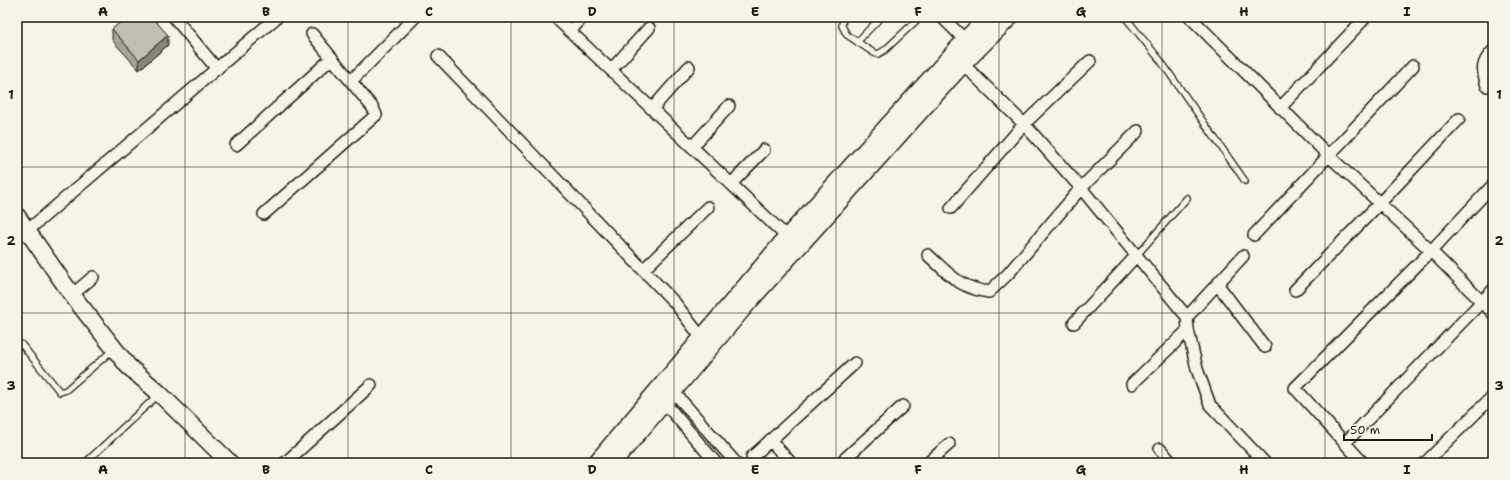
<svg xmlns="http://www.w3.org/2000/svg" width="1510" height="480" viewBox="0 0 1510 480" font-family="'Shantell Sans',sans-serif">
<rect width="100%" height="100%" fill="#f7f3e8"/>
<filter id="ink" filterUnits="userSpaceOnUse"><feTurbulence type="fractalNoise" baseFrequency=".025" numOctaves="2"/><feDisplacementMap in="SourceGraphic" scale="8" xChannelSelector="R" yChannelSelector="G"/><feConvolveMatrix kernelMatrix="1 2 1 2 8 2 1 2 1" color-interpolation-filters="sRGB"/></filter>
<g filter="url(#ink)">
<g fill="none" stroke-linecap="round" stroke-linejoin="round">
<defs>
<path id="lane" d="M843,17L842,26L847,35L874,53L878,54L885,50L920,17
M1125,17L1160,60L1245,181
M857,42L881,17
M1136,256L1187,198
M17,341L22,345L60,392L66,390L114,349
M85,463L158,395"/>
<path id="street" d="M174,17L217,69
M555,17L787,237
M942,17L965,40
M1190,17L1329,156L1431,251L1493,313
M570,31L583,17
M438,56L675,303L701,337
M963,64L1024,124L1081,188L1187,317L1188,330L1197,369L1210,405L1265,463
M611,70L649,28
M351,81L415,17
M1487,86C1482,70 1481,63 1493,51
M1280,108L1363,20
M652,109L689,67
M236,145L332,58
M692,147L729,106
M731,184L764,150
M951,208L1024,124L1090,61
M264,214L376,115L373,108L312,34
M27,231L277,17
M1254,235L1413,66
M928,255C949,274 959,288 989,292L1008,274L1081,188L1138,131
M643,270L708,207
M1218,285L1265,347
M1295,290L1380,203L1459,119
M72,295L93,277
M1187,317L1243,256
M1074,323L1136,256
M1132,384L1188,330
M673,391L736,463
M664,402L716,463
M770,440L791,463
M1345,443L1493,290
M1160,449L1172,463
M752,457L855,363
M285,463L371,385
M840,463L903,406
M928,463L949,444
M1363,463L1295,388L1431,251L1493,185
M1425,463L1493,396"/>
<path id="secondary" d="M17,216L72,295L128,366L159,393L230,463
M596,463L787,237L965,40L988,17
M613,463L747,304L963,64L1010,17"/>
</defs>
<use href="#lane" stroke="#1c1c1c" stroke-width="8"/>
<use href="#street" stroke="#1c1c1c" stroke-width="14"/>
<use href="#secondary" stroke="#1c1c1c" stroke-width="19"/>
<use href="#lane" stroke="#f7f3e8" stroke-width="5.5"/>
<use href="#street" stroke="#f7f3e8" stroke-width="11"/>
<use href="#secondary" stroke="#f7f3e8" stroke-width="16"/>
</g>
<path fill="#a5a39c" stroke="#1c1c1c" d="M112,29L168,45L139,70L112,40Z"/>
<path fill="#86857f" stroke="#1c1c1c" d="M168,35V45L139,70V60Z"/>
<path fill="#c0beb5" stroke="#1c1c1c" d="M127,17H152L168,35L139,60L112,29Z"/>
</g>
<path fill="none" stroke="#1c1c1c" stroke-width="1" stroke-opacity="0.55" d="M185,17V463M348,17V463M511,17V463M674,17V463M836,17V463M999,17V463M1162,17V463M1325,17V463M17,167H1493M17,313H1493"/>
<rect width="1510" height="480" fill="none" stroke="#f7f3e8" stroke-width="44"/>
<path d="M1344 434v6h88v-6" fill="none" stroke="#1c1c1c" stroke-width="2"/>
<text x="1350" y="434" font-size="12" fill="#1c1c1c" stroke="#f7f3e8" stroke-width="3" paint-order="stroke">50 m</text>
<rect x="22" y="22" width="1466" height="436" fill="none" stroke="#1c1c1c" stroke-width="1.5"/>
<g font-size="13" text-anchor="middle" font-weight="bold" fill="#1c1c1c">
<text x="103" y="16">A</text>
<text x="266" y="16">B</text>
<text x="429" y="16">C</text>
<text x="592" y="16">D</text>
<text x="755" y="16">E</text>
<text x="918" y="16">F</text>
<text x="1081" y="16">G</text>
<text x="1244" y="16">H</text>
<text x="1407" y="16">I</text>
<text x="11" y="99">1</text>
<text x="1499" y="99">1</text>
<text x="11" y="245">2</text>
<text x="1499" y="245">2</text>
<text x="11" y="390">3</text>
<text x="1499" y="390">3</text>
<text x="103" y="474">A</text>
<text x="266" y="474">B</text>
<text x="429" y="474">C</text>
<text x="592" y="474">D</text>
<text x="755" y="474">E</text>
<text x="918" y="474">F</text>
<text x="1081" y="474">G</text>
<text x="1244" y="474">H</text>
<text x="1407" y="474">I</text>
</g>
</svg>
